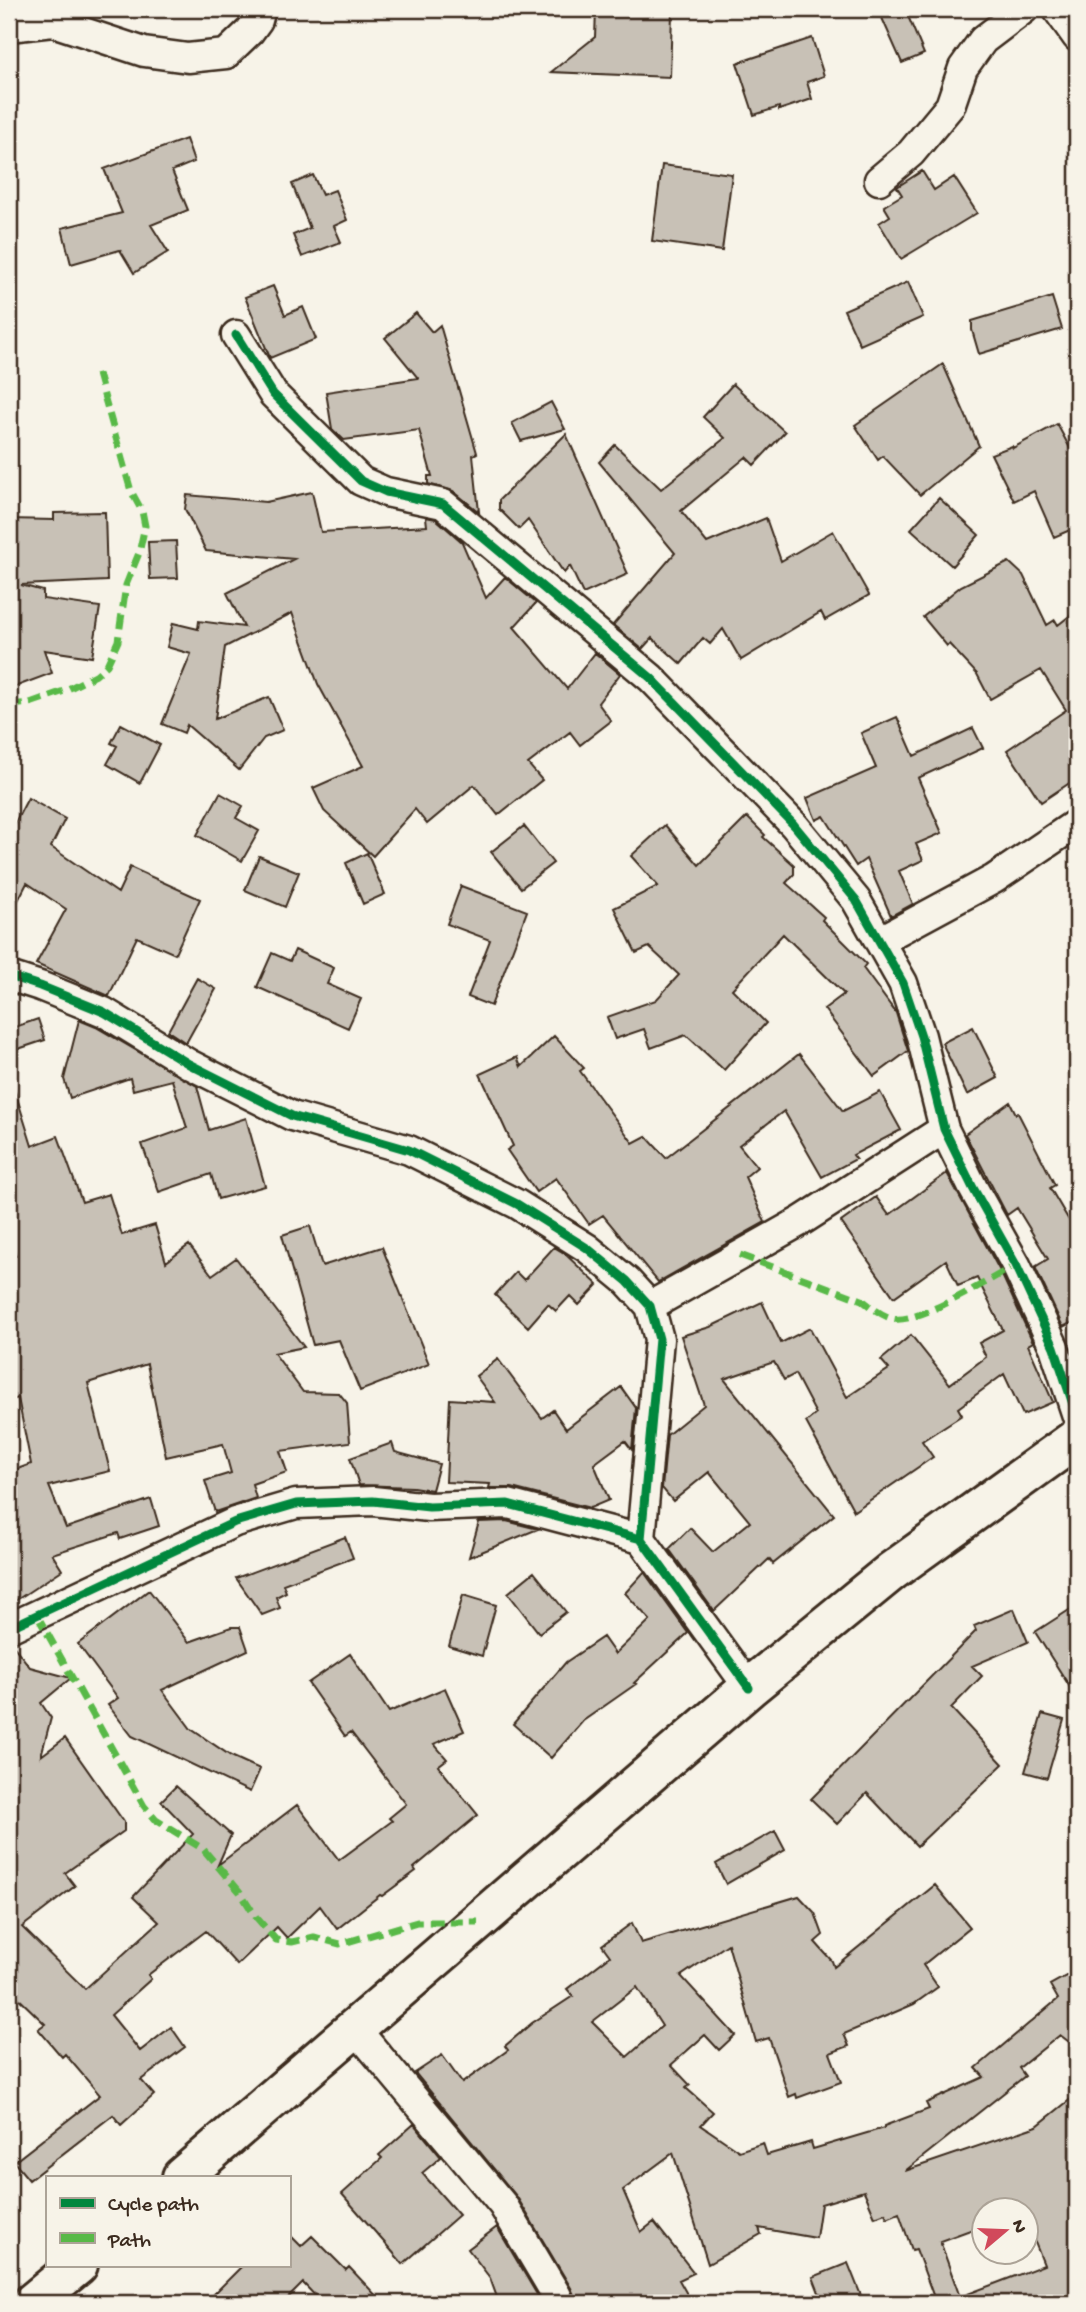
<svg xmlns="http://www.w3.org/2000/svg" width="1086" height="2312" viewBox="0 0 1086 2312" font-family="'Gochi Hand',sans-serif">
<rect width="100%" height="100%" fill="#f7f3e8"/>
<filter id="ink" filterUnits="userSpaceOnUse"><feTurbulence type="fractalNoise" baseFrequency=".0143" numOctaves="2"/><feDisplacementMap in="SourceGraphic" scale="14" xChannelSelector="R" yChannelSelector="G"/><feConvolveMatrix kernelMatrix="1 2 1 2 8 2 1 2 1" color-interpolation-filters="sRGB"/></filter>
<g filter="url(#ink)">
<path fill="#c8c1b6" stroke="#3b2a1e" stroke-width="2" fill-rule="evenodd" d="M878,9H905L924,54L902,63Z
M596,10L672,13L670,77L551,72L595,37Z
M812,38L824,76L807,82L812,99L779,110V107L754,115L737,63Z
M186,139L194,162L172,171L188,210L151,225L168,252L134,273L120,250L71,264L62,228L122,213L104,169Z
M662,165L732,174L722,251L652,241Z
M922,171L934,190L954,177L977,213L901,259L879,223L890,216L884,206L902,195L897,187Z
M313,175L322,195L335,190L347,220L334,226L341,242L302,257L293,235L310,228L292,184Z
M908,282L923,317L860,345L844,310Z
M273,286L285,315L303,307L316,339L270,358L245,297Z
M1052,297L1062,329L979,354L972,330V321Z
M416,313L432,332L440,325L477,453L473,455L479,512L453,491L428,484V476H432L419,430L344,440L332,429L326,392L418,378L385,338Z
M943,364L979,446L920,495L883,456L878,460L855,425Z
M733,384L785,432L754,465L746,457L681,511L707,543L766,518L781,561L833,531L869,595L825,620L821,612L741,660L723,629L710,644L703,638L681,664L652,638L642,649L613,625L675,553L599,462L615,445L661,489L725,438L703,417Z
M551,402L565,429L521,441L512,423Z
M1057,424L1077,461V527L1054,537L1034,491L1014,501L991,454L1012,446L1013,448Z
M566,434L628,574L583,594L570,566L564,573L528,520L519,529L499,509V500Z
M312,492L321,532L427,526L426,517L436,519L462,542L486,598L505,577L536,603L514,627L567,689L595,653L620,674L598,703L611,721L580,745L570,732L528,764L542,780L498,815L474,785L427,824L415,809L373,856L324,811L313,788L363,766L318,684L292,613L225,647L215,719L269,697L283,730L264,738L239,770L187,725L184,733L162,724L191,654L167,647L173,623L198,629L199,621L244,627L227,593L294,559L206,551L185,509L187,495L266,502Z
M939,498L979,535L952,566L911,529Z
M105,512L107,581L21,585L43,591V599L100,607L92,657L44,650L52,673L9,689V519L54,520V513Z
M176,541L178,578L150,579L148,542Z
M1009,562L1023,575L1047,625L1055,620L1058,625L1077,610V778L1041,802L1007,750L1066,710L1041,670L990,699L977,674L949,644L947,646L923,617L961,586Z
M897,717L914,756L973,728L983,748L918,778L942,833L916,844L923,860L899,871L913,904L891,916L866,859L856,866L824,816L816,820L807,798L876,768L861,733Z
M121,724L160,745L140,783L107,764L117,746L111,743Z
M220,793L243,806L236,818L259,831L242,861L197,835Z
M28,798L65,819L51,847L118,893L130,867L200,899L175,954L137,937L109,996L36,964L66,909L27,883L9,918V834Z
M747,817L765,835L763,837L794,865V874L786,883L824,917L822,920L866,964L863,968L896,1013L908,1051L874,1076L824,1009L844,994L783,934L732,989L766,1023L724,1070L686,1035L651,1048L644,1029L615,1039L607,1017L656,1000L679,975L649,947L636,953L614,908L658,886L631,856L665,825L699,865Z
M524,826L553,863L521,888L491,852Z
M367,853L385,894L363,904L346,863Z
M259,856L299,872L285,907L245,890Z
M461,886L527,911L491,1006L468,997L490,940L447,924Z
M295,950L334,968L327,984L361,999L348,1028L257,987L272,953L290,961Z
M197,978L216,989L186,1043L168,1031Z
M38,1019L45,1040L9,1052V1029Z
M79,1020L96,1027L197,1086L209,1130L246,1118L265,1186L218,1199L211,1174L159,1192L142,1144L187,1128L172,1080L133,1090L130,1078L70,1098L64,1079Z
M973,1027L998,1078L967,1095L942,1043Z
M554,1036L584,1068L580,1071L633,1143L646,1136L666,1158L799,1054L843,1111L880,1092L901,1130L853,1155L856,1159L822,1177L784,1111L739,1145L757,1167L745,1177L765,1222L658,1282L603,1215L589,1224L556,1178L536,1192L507,1150L513,1146L480,1074L517,1057L521,1067Z
M14,1088L32,1146L58,1136L82,1202L109,1194L122,1235L155,1225L166,1262L189,1245L212,1275L236,1258L304,1347L274,1353L303,1392L339,1393L347,1403L350,1442L280,1451L287,1472L252,1484L256,1498L215,1512L205,1481L231,1473L223,1444L166,1457L147,1364L88,1383L110,1471L49,1486L66,1528L151,1499L159,1526L120,1539L118,1533L52,1554L62,1570L9,1605V1544L14,1540L9,1525V1472L31,1464L18,1398L9,1401V1257L16,1256L9,1232V1089Z
M1010,1102L1016,1114L1018,1113L1055,1185L1050,1188L1077,1234V1320L1063,1327L1035,1267L1048,1259L1017,1208L1007,1215L965,1134Z
M947,1173L1001,1273L1033,1342L1028,1345L1053,1402L1023,1415L1004,1374L958,1408L962,1415L922,1441L933,1457L854,1511L806,1422L816,1414L795,1374L784,1380L774,1362L724,1379L834,1515L773,1564L769,1559L714,1611L669,1549L690,1528L713,1552L750,1522L709,1472L673,1501L662,1488L667,1435L704,1405L681,1336L710,1327L762,1302L781,1343L810,1328L847,1397L889,1369L881,1360L911,1335L950,1384L986,1357L979,1343L1003,1330L977,1278L958,1286L946,1260L894,1297L841,1222L876,1197L889,1215Z
M310,1226L322,1266L382,1247L429,1364L360,1391L339,1340L313,1345L282,1235Z
M554,1247L564,1253L598,1285L579,1305L570,1296L556,1311L548,1304L528,1327L495,1295L516,1272L524,1280Z
M498,1359L542,1418L553,1410L566,1429L621,1387L636,1408L632,1450L625,1441L594,1464L609,1500L590,1508L512,1488H489L490,1484L446,1482L450,1399L495,1402L476,1376Z
M392,1443L395,1452L439,1464L432,1490L413,1487L359,1485L350,1458Z
M506,1521L538,1529L469,1557L479,1522Z
M345,1537L353,1558L283,1584L286,1592L276,1597L280,1608L262,1615L236,1578Z
M534,1572L566,1612L539,1633L508,1593Z
M644,1572L688,1633L634,1683L636,1684L583,1721L551,1758L513,1724L566,1662L603,1637L615,1654L650,1620L625,1593Z
M149,1590L189,1642L231,1627H240L248,1650L162,1690L191,1729L231,1756L260,1769L250,1792L132,1736L108,1705L118,1698L78,1644Z
M463,1595L496,1605L482,1656L449,1646Z
M1077,1605V1698L1035,1632Z
M1014,1609L1028,1642L972,1666L982,1676L951,1708L1003,1764L917,1846L867,1793L837,1824L811,1799L976,1631L974,1626Z
M9,1644H12L30,1667L71,1678L41,1703L51,1718L41,1756L65,1738L124,1822V1831L65,1873L75,1886L22,1927L85,1989L159,1922L133,1897L193,1834L161,1801L176,1786L231,1835L218,1865L297,1805L339,1860L392,1821L389,1818L406,1804L351,1732L345,1736L308,1683L350,1654L389,1712L445,1688L464,1731L434,1744L447,1759L438,1766L478,1815L414,1868L416,1871L382,1896L380,1895L337,1929L320,1906L287,1938L277,1927L237,1965L206,1931L148,1975L151,1979L111,2015L140,2051L171,2027L185,2047L141,2080L154,2095L121,2125L113,2115L29,2180L14,2162L100,2095L65,2054L62,2057L38,2029L45,2024L9,1989Z
M1042,1714L1064,1720L1047,1778L1025,1772Z
M775,1831L785,1850L726,1884L716,1864Z
M935,1885L970,1927L923,1965L938,1987L914,2004L844,2034L849,2046L830,2053L841,2082L797,2098L796,2094L789,2097L769,2038L756,2042L728,1944L681,1976L735,2035L719,2050L705,2035L671,2065L690,2085L686,2088L713,2112L701,2125L739,2151L763,2143L767,2155L811,2142L813,2149L884,2128V2126L929,2109L926,2103L984,2077L976,2068L1058,1999L1050,1985L1077,1970V2048L1060,2035L1019,2068L1025,2076L905,2171L1037,2126L1077,2094V2303H936L916,2249L912,2250L899,2213L887,2218L885,2213L875,2217L864,2191L821,2204L816,2238L759,2228L761,2234L708,2264L673,2153L623,2190L641,2232L654,2222L694,2273L679,2280L692,2303H572L574,2295L571,2288L517,2197L415,2073L442,2055L462,2083L508,2050L505,2046L532,2023L573,1996L567,1989L610,1956L602,1945L632,1923L641,1943L799,1896L815,1913L823,1935L815,1942L832,1961L834,1967ZM637,1987L662,2026L627,2057L592,2022ZM984,2210H1026V2220L1044,2265L960,2297L940,2241L984,2225Z
M414,2124L441,2157L422,2173L459,2215L403,2264L342,2194L382,2158L379,2155Z
M497,2227L542,2303H499L490,2278L468,2249Z
M289,2234L301,2246L312,2236L346,2270L349,2267L383,2303H322L303,2283L283,2303H205L243,2265H289Z
M848,2263L864,2303H823L813,2277Z"/>
<g fill="none" stroke-linecap="round" stroke-linejoin="round">
<defs>
<path id="street" d="M1057,9L1077,37
M9,27L53,22L144,52L188,58L226,54L250,31L258,20L261,9
M879,180L911,153L950,106L963,68L983,40L1024,9
M236,335L273,394L361,481L386,492L443,504L651,678L794,825L856,900L903,983L921,1036L944,1129L973,1188L1016,1265L1054,1347L1077,1416
M879,941L994,879L1077,823
M9,976L40,986L104,1012L189,1064L292,1116L409,1150L517,1204L587,1248L627,1281L650,1306L659,1339L641,1539
M650,1306L801,1221L944,1129
M9,1628L235,1522L296,1504L373,1501L429,1507L508,1504L641,1539L749,1688
M355,2028L503,2205L557,2296"/>
<path id="highway" d="M182,2177L749,1688L892,1571L1077,1438
M32,2303L78,2265"/>
</defs>
<use href="#street" stroke="#3b2a1e" stroke-width="33"/>
<use href="#highway" stroke="#3b2a1e" stroke-width="44"/>
<use href="#street" stroke="#f7f3e8" stroke-width="28"/>
<use href="#highway" stroke="#f7f3e8" stroke-width="38"/>
<path stroke="#58b947" stroke-width="7" stroke-dasharray="14 7" stroke-linecap="butt" d="M9,705L30,703L64,691L96,675L107,665L118,641L126,585L139,553L145,526L142,511L131,491L96,367
M740,1255L862,1300C871,1307 883,1317 895,1319C922,1322 990,1279 1016,1265
M37,1615L144,1806L156,1820L203,1849L240,1892L256,1917L276,1940L292,1942L314,1937L340,1944L417,1922H478"/>
<defs>
<path id="cycleway" d="M236,335L273,394L361,481L386,492L443,504L651,678L794,825L856,900L903,983L921,1036L944,1129L973,1188L1016,1265L1054,1347L1077,1416
M9,976L40,986L104,1012L189,1064L292,1116L409,1150L517,1204L587,1248L627,1281L650,1306L659,1339L641,1539
M9,1628L235,1522L296,1504L373,1501L429,1507L508,1504L641,1539L749,1688"/>
</defs>
<use href="#cycleway" stroke="#f7f3e8" stroke-width="13"/>
<use href="#cycleway" stroke="#00873e" stroke-width="9"/>
</g>
</g>
<rect width="1086" height="2312" fill="none" stroke="#f7f3e8" stroke-width="35"/>
<rect x="18" y="18" width="1051" height="2277" fill="none" stroke="#3b2a1e" stroke-width="2.5" filter="url(#ink)"/>
<rect x="46" y="2176" width="245" height="91" fill="#f7f3e8" stroke="#aca397" stroke-width="2"/>
<rect x="60" y="2198" width="35" height="10" fill="#00873e" stroke="#aca397" stroke-width="2"/>
<text x="108" y="2210" font-size="21" fill="#3b2a1e">Cycle path</text>
<rect x="60" y="2233" width="35" height="10" fill="#58b947" stroke="#aca397" stroke-width="2"/>
<text x="108" y="2246" font-size="21" fill="#3b2a1e">Path</text>
<g transform="translate(1005 2231) rotate(71)"><circle r="33" fill="#f7f3e8" stroke="#aca397" stroke-width="2"/>
<path d="M0-5L12 26L0 18L-12 26Z" fill="#d1495b"/>
<text y="-10" font-size="19" font-weight="bold" text-anchor="middle" fill="#3b2a1e">N</text>
</g>
</svg>
